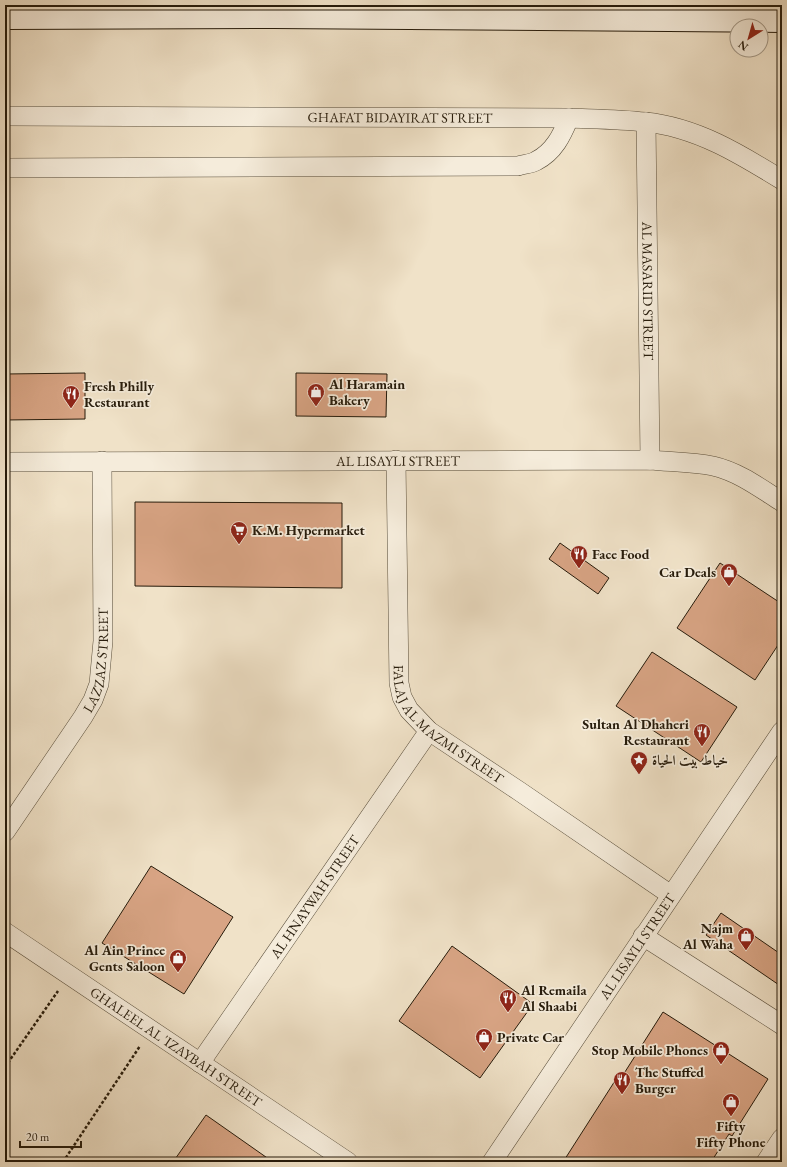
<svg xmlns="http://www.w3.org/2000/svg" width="787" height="1167" viewBox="0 0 787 1167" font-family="'EB Garamond',Amiri,serif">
<rect width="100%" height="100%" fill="#f0e2c8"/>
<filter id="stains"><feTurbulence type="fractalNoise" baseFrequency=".005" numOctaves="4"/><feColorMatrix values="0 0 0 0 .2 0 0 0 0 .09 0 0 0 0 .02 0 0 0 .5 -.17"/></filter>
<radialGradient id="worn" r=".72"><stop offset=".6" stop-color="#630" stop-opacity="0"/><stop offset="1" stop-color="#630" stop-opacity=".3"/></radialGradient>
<path fill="#d8a484" stroke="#261b0b" d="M85,373V419L5,420V374Z
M296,373L387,374L386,417L296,416Z
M135,502L342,503V588L135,586Z
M560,543L609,578L598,594L549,559Z
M720,563L782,604V639L755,680L677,628Z
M652,652L737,707L701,762L616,706Z
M151,866L233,917L184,994L102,943Z
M721,913L782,955V987L706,935Z
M452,946L533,1004L480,1078L399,1021Z
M663,1012L768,1079L732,1136L729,1134L711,1162H563L620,1073L623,1075Z
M206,1115L273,1162H173Z"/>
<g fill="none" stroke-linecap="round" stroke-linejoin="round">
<defs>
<g id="street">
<path id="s1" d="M5,116L569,118C594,119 620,119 645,122C696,127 740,154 782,180"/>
<path id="s2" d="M646,122L650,460"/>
<path d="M5,168L518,166C524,164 531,164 536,161C554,152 562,135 569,118"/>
<path id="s3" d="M396,460L399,683L402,697L409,710L429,731L519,791L671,895"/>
<path id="s4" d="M5,462L650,460C671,462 693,462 713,466C739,472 760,488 782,502"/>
<path id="s5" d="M5,832L83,717L93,700L99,684L103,641L102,461"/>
<path id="s6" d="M5,932L348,1162"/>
<path d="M643,936L782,1025"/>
<path id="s7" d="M200,1063L429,731"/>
<path id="s8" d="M492,1162L782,731"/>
<path d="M766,1162L782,1138"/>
</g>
<path id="secondary" d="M5,18L274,17L782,21"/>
</defs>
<use href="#street" stroke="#584d3a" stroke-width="20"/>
<use href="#secondary" stroke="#261b0b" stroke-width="24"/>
<path stroke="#261b0b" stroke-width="2.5" stroke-dasharray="3 2" stroke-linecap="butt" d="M5,1067L58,991
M63,1162L140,1046"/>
<use href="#street" stroke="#f5ecdb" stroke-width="19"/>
<use href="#secondary" stroke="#f5ecdb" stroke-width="22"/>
</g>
<defs>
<symbol id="shop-pin" viewBox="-11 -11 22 30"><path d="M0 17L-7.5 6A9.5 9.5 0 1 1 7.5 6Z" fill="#8f2418" stroke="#f5ecdb"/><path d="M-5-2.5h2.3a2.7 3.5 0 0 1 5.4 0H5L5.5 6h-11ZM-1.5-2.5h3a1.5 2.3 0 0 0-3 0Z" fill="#fff"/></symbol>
<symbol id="restaurant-pin" viewBox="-11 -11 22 30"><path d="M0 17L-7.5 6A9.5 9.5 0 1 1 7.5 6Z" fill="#8f2418" stroke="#f5ecdb"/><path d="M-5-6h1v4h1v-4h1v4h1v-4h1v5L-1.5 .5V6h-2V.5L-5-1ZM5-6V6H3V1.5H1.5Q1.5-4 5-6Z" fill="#fff"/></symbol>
<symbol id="supermarket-pin" viewBox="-11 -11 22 30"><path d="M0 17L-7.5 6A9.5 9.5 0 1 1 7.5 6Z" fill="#8f2418" stroke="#f5ecdb"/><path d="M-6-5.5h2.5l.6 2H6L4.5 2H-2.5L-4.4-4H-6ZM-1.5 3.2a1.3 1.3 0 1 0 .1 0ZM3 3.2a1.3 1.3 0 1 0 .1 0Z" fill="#fff"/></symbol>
<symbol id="sight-pin" viewBox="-11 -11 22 30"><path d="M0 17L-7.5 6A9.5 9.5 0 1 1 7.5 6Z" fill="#8f2418" stroke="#f5ecdb"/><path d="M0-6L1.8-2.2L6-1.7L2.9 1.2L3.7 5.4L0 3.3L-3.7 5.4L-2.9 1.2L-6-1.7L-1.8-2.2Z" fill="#fff"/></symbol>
</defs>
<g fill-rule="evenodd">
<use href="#shop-pin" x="306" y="382" width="20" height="27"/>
<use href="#restaurant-pin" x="61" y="384" width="20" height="27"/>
<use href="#supermarket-pin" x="229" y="520" width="20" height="27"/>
<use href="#restaurant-pin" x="569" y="544" width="20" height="27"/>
<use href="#shop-pin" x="719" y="562" width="20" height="27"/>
<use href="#restaurant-pin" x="692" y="722" width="20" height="27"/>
<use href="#sight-pin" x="629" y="750" width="20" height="27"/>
<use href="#shop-pin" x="736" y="926" width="20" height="27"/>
<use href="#shop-pin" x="168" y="948" width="20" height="27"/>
<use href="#restaurant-pin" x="498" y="988" width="20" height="27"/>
<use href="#shop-pin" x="474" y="1027" width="20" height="27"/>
<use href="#shop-pin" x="711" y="1040" width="20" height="27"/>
<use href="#restaurant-pin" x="612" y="1070" width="20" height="27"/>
<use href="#shop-pin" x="721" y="1092" width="20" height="27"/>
</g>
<g text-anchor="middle" stroke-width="3.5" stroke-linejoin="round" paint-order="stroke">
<g font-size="14" fill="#261b0b" stroke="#f5ecdb">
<text dy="5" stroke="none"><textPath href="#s1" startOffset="395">GHAFAT BIDAYIRAT STREET</textPath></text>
<text dy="5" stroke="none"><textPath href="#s2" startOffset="169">AL MASARID STREET</textPath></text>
<text dy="5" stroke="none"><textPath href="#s4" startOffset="393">AL LISAYLI STREET</textPath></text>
<text dy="5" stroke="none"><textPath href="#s5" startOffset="199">LAZZAZ STREET</textPath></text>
<text dy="5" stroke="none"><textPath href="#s3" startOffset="287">FALAJ AL MAZMI STREET</textPath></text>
<text dy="5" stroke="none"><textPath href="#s7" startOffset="202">AL HNAYWAH STREET</textPath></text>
<text dy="5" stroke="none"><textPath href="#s8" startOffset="260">AL LISAYLI STREET</textPath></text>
<text dy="5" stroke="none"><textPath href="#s6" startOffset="206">GHALEEL AL 'IZAYBAH STREET</textPath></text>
</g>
<g font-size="14" font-weight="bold" fill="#261b0b" stroke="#f5ecdb" text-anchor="start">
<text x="329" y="389">Al Haramain<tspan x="329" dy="16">Bakery</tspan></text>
<text x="84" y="391">Fresh Philly<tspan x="84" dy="16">Restaurant</tspan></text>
<text x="252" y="535">K.M. Hypermarket</text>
<text x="592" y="559">Face Food</text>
<text x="716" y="577" text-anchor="end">Car Deals</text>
<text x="689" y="729" text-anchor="end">Sultan Al Dhaheri<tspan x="689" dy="16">Restaurant</tspan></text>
<text x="652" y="765">خياط بيت الحياة</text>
<text x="733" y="933" text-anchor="end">Najm<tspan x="733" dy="16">Al Waha</tspan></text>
<text x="165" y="955" text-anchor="end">Al Ain Prince<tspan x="165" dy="16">Gents Saloon</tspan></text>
<text x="521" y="995">Al Remaila<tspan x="521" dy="16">Al Shaabi</tspan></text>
<text x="497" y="1042">Private Car</text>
<text x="708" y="1055" text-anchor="end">Stop Mobile Phones</text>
<text x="635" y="1077">The Stuffed<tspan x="635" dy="16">Burger</tspan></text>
<text x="731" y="1131" text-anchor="middle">Fifty<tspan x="731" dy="16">Fifty Phone</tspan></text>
</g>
</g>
<rect width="787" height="1167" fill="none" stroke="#f0e2c8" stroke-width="20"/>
<rect x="6" y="6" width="775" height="1155" fill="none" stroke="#261b0b" stroke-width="2"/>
<rect x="10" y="10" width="767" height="1147" fill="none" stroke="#261b0b"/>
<g transform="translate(749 38) rotate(217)"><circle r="19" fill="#f5ecdb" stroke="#a29888"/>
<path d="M0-3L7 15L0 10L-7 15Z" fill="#8f2418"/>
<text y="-6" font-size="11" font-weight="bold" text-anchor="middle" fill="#261b0b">N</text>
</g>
<path d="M20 1141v6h61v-6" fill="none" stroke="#261b0b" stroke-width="2"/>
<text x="26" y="1141" font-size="12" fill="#261b0b" stroke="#f5ecdb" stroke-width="3" paint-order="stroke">20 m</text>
<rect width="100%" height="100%" filter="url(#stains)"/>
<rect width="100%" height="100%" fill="url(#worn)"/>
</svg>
